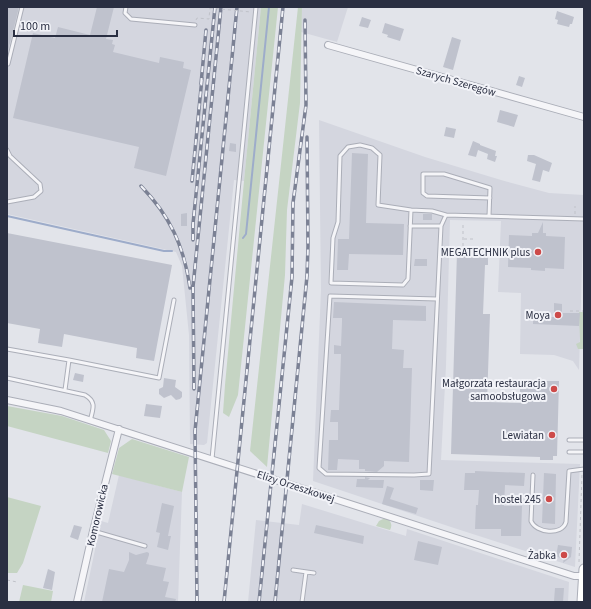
<svg xmlns="http://www.w3.org/2000/svg" width="591" height="609" viewBox="0 0 591 609" font-family="'Source Sans 3',sans-serif">
<rect width="100%" height="100%" fill="#e2e4ea"/>
<path fill="#d4d6df" d="M7,7H261L244,181L234,180L207,443L204,445L190,444L189,335L182,266L176,252L7,214Z
M302,7H348L337,42L301,32Z
M319,120L425,157L501,180L549,193L584,195L579,370L573,361L554,355L520,354L521,293L498,292L501,221L450,220L446,366L441,460L580,464L575,567L454,528L313,481L321,290Z
M119,475L182,492L178,602H84L101,521L108,523Z
M302,504L406,536L407,529L569,582L568,602H248L256,520L299,525Z"/>
<path fill="#c5d4c3" d="M261,7H278L238,395L229,417L223,413L225,385L244,181Z
M298,7H302L300,103L287,210L285,275L267,467L250,451Z
M579,312H584V349H578L576,344L580,342C580,332 579,323 579,312Z
M7,406L62,416L104,430L111,441L108,453L7,426Z
M132,439L189,457L182,492L112,474L119,448Z
M7,497L41,506L23,563L17,573H7Z
M383,519H388C392,523 392,526 390,530L376,526L379,521Z
M23,585L53,591L51,602H19Z"/>
<g fill="none" stroke-linecap="round" stroke-linejoin="round">
<path stroke="#9dacca" stroke-width="2" d="M7,216L164,251H172
M243,238L246,234L269,7"/>
</g>
<path fill="#bfc2cd" d="M7,7H19L7,55Z
M97,7H114L106,39L113,40L112,44L115,45L113,52L159,63L160,57L184,62L183,68L191,70L166,176L134,168L139,147L13,118L33,33L55,38L58,27L90,35Z
M557,11L574,17L572,24H570L569,27L557,24L558,20L555,19Z
M362,17L371,20L368,28L359,26Z
M385,23L404,29L400,41L387,37L388,35L382,33Z
M452,37L461,40L453,70L443,67Z
M519,76L525,78L522,87L516,85Z
M500,110L518,115L514,127L497,122Z
M446,127L456,129L454,138L444,136Z
M473,141L480,144V145L496,151L495,156H497L495,162L487,159L488,154L478,150L476,157L468,155Z
M230,143L236,144V152L229,151Z
M352,153L368,154L366,223L404,224L403,255L349,254L348,270H337L338,239H349Z
M528,155H534L552,163L549,172L543,170L540,182L532,180L536,164L527,161Z
M187,213V226H181V214Z
M423,214H432V220H423Z
M543,222V233H546V236L565,237L564,269L545,268V271L531,270V268L508,267L509,235L532,236V233H538Z
M7,233L172,265L154,361L136,358L137,348L64,334L62,347L38,343L40,329L7,323Z
M460,250L470,253H488V265H485L483,314H490L487,402L520,403V381H559L557,456H553V460H540V457L451,454L457,252H460Z
M415,259H427V266H414Z
M334,302L426,306V321L393,320L392,349L404,350L403,368H412L409,462L384,461V466L377,472L365,471V469H359V460L338,459L337,470H328L329,440H338V422H330L331,410H339L341,354H334V345L341,346L342,322V318H333Z
M554,303L562,304V313H580L579,326L533,324V317H554Z
M75,373L84,375L83,382L73,380Z
M164,378L176,380L175,387L182,392V397L180,399L176,400L171,395L164,398L159,394V389L163,387Z
M146,404L162,406L160,418L144,416Z
M475,471L525,473L524,486L505,485L504,506H522L521,536H501V529H475L476,505H478L479,490H464L465,473H475Z
M544,473L556,474L555,524L542,523Z
M365,477L370,478L368,480H384L383,488L356,487L357,479H365Z
M420,480H434L433,491L420,490Z
M387,486L394,488L390,499L418,508L416,514L382,504Z
M162,503L174,506L168,536H171L168,550L157,547L160,533L156,532Z
M74,525L82,527L78,540L70,537Z
M316,525L364,536L363,544L314,533Z
M418,541L442,547L438,565L414,560Z
M558,545L572,547L571,557L563,563L564,558L556,557Z
M129,552L136,555L147,552L149,553V555L146,564L166,568L163,581L169,582L165,597L176,599L175,602H102L109,569L124,572L129,560Z
M48,569L55,572L52,590L43,588Z
M555,588H564L563,602L554,601Z"/>
<g fill="none" stroke-linecap="round" stroke-linejoin="round">
<defs>
<path id="lane" d="M126,7L125,13L131,19L195,25
M8,64L22,7
M360,145L372,148L380,155L378,205L411,210L408,279L403,285L331,283L333,238L338,222L340,156L348,147Z
M7,150L10,156L40,184L41,191L34,197L7,202
M411,210L432,211L446,215
M489,216L490,188L444,174H423V193L427,196L490,198
M410,226H441
M437,299L330,296L319,468L326,474L414,475L429,474L441,226L446,215L584,219
M7,349L69,360L65,390
M69,360L159,378L174,300
M7,378L85,395C97,402 93,409 90,421
M569,440H584
M569,452H584
M212,459L256,7
M533,475L531,521C536,533 562,536 566,522L569,471L584,469
M93,531L145,546
M293,570L314,573
M302,602L306,572"/>
<path id="street" d="M328,45L584,117
M7,400L61,411L574,576H584
M77,602L93,531L119,429"/>
<path id="secondary" d="M582,602L584,569"/>
</defs>
<use href="#lane" stroke="#abaeb8" stroke-width="5"/>
<use href="#street" stroke="#abaeb8" stroke-width="8"/>
<use href="#secondary" stroke="#abaeb8" stroke-width="11"/>
<path stroke="#c0c2c9" stroke-width="1" stroke-dasharray="3 3" stroke-linecap="butt" d="M196,20L197,18L209,19L210,8
M575,214V206
M464,239H473
M453,248H463V224
M570,311H584
M579,562L582,474
M7,580L17,582"/>
<use href="#lane" stroke="#f5f5f8" stroke-width="3"/>
<use href="#street" stroke="#f5f5f8" stroke-width="6"/>
<use href="#secondary" stroke="#fff" stroke-width="9"/>
<defs>
<path id="rail" d="M201,84L206,30
M192,181L202,78
M141,186C170,216 184,246 190,288
M193,240V224L215,7
M194,389L193,287L221,7
M197,602L195,431L237,7
M224,602L283,7
M259,602L292,277L293,203L306,105L305,20
M275,602L307,276L308,246L307,137"/>
</defs>
<use href="#rail" stroke="#7b8194" stroke-width="3.5"/>
<use href="#rail" stroke="#f2f3f8" stroke-width="2" stroke-dasharray="6" stroke-linecap="butt"/>
<path stroke="#c0c2c9" stroke-width="1" stroke-dasharray="3 3" stroke-linecap="butt" d="M210,8L251,12"/>
</g>
<g fill="#cd4a49" stroke="#f2f3f8" stroke-width="1.5">
<circle cx="538" cy="252" r="4"/>
<circle cx="558" cy="315" r="4"/>
<circle cx="554" cy="389" r="4"/>
<circle cx="552" cy="435" r="4"/>
<circle cx="549" cy="499" r="4"/>
<circle cx="564" cy="555" r="4"/>
</g>
<g text-anchor="middle" stroke-width="4" stroke-linejoin="round" paint-order="stroke">
<g font-size="11" fill="#2a2f42" stroke="#f2f3f8">
<text transform="translate(456 81) rotate(16)" y="4">Szarych Szeregów</text>
<text transform="translate(296 486) rotate(18)" y="4">Elizy Orzeszkowej</text>
<text transform="translate(97 515) rotate(-77)" y="4">Komorowicka</text>
</g>
<g font-size="11" fill="#2a2f42" stroke="#f2f3f8" text-anchor="end">
<text x="530" y="256">MEGATECHNIK plus</text>
<text x="550" y="319">Moya</text>
<text x="546" y="387">Małgorzata restauracja<tspan x="546" dy="13">samoobsługowa</tspan></text>
<text x="544" y="439">Lewiatan</text>
<text x="541" y="503">hostel 245</text>
<text x="556" y="559">Żabka</text>
</g>
</g>
<rect width="591" height="609" fill="none" stroke="#2a2f42" stroke-width="16"/>
<path d="M14 30v6h103v-6" fill="none" stroke="#2a2f42" stroke-width="2"/>
<text x="20" y="30" font-size="12" fill="#2a2f42" stroke="#f2f3f8" stroke-width="3" paint-order="stroke">100 m</text>
</svg>
